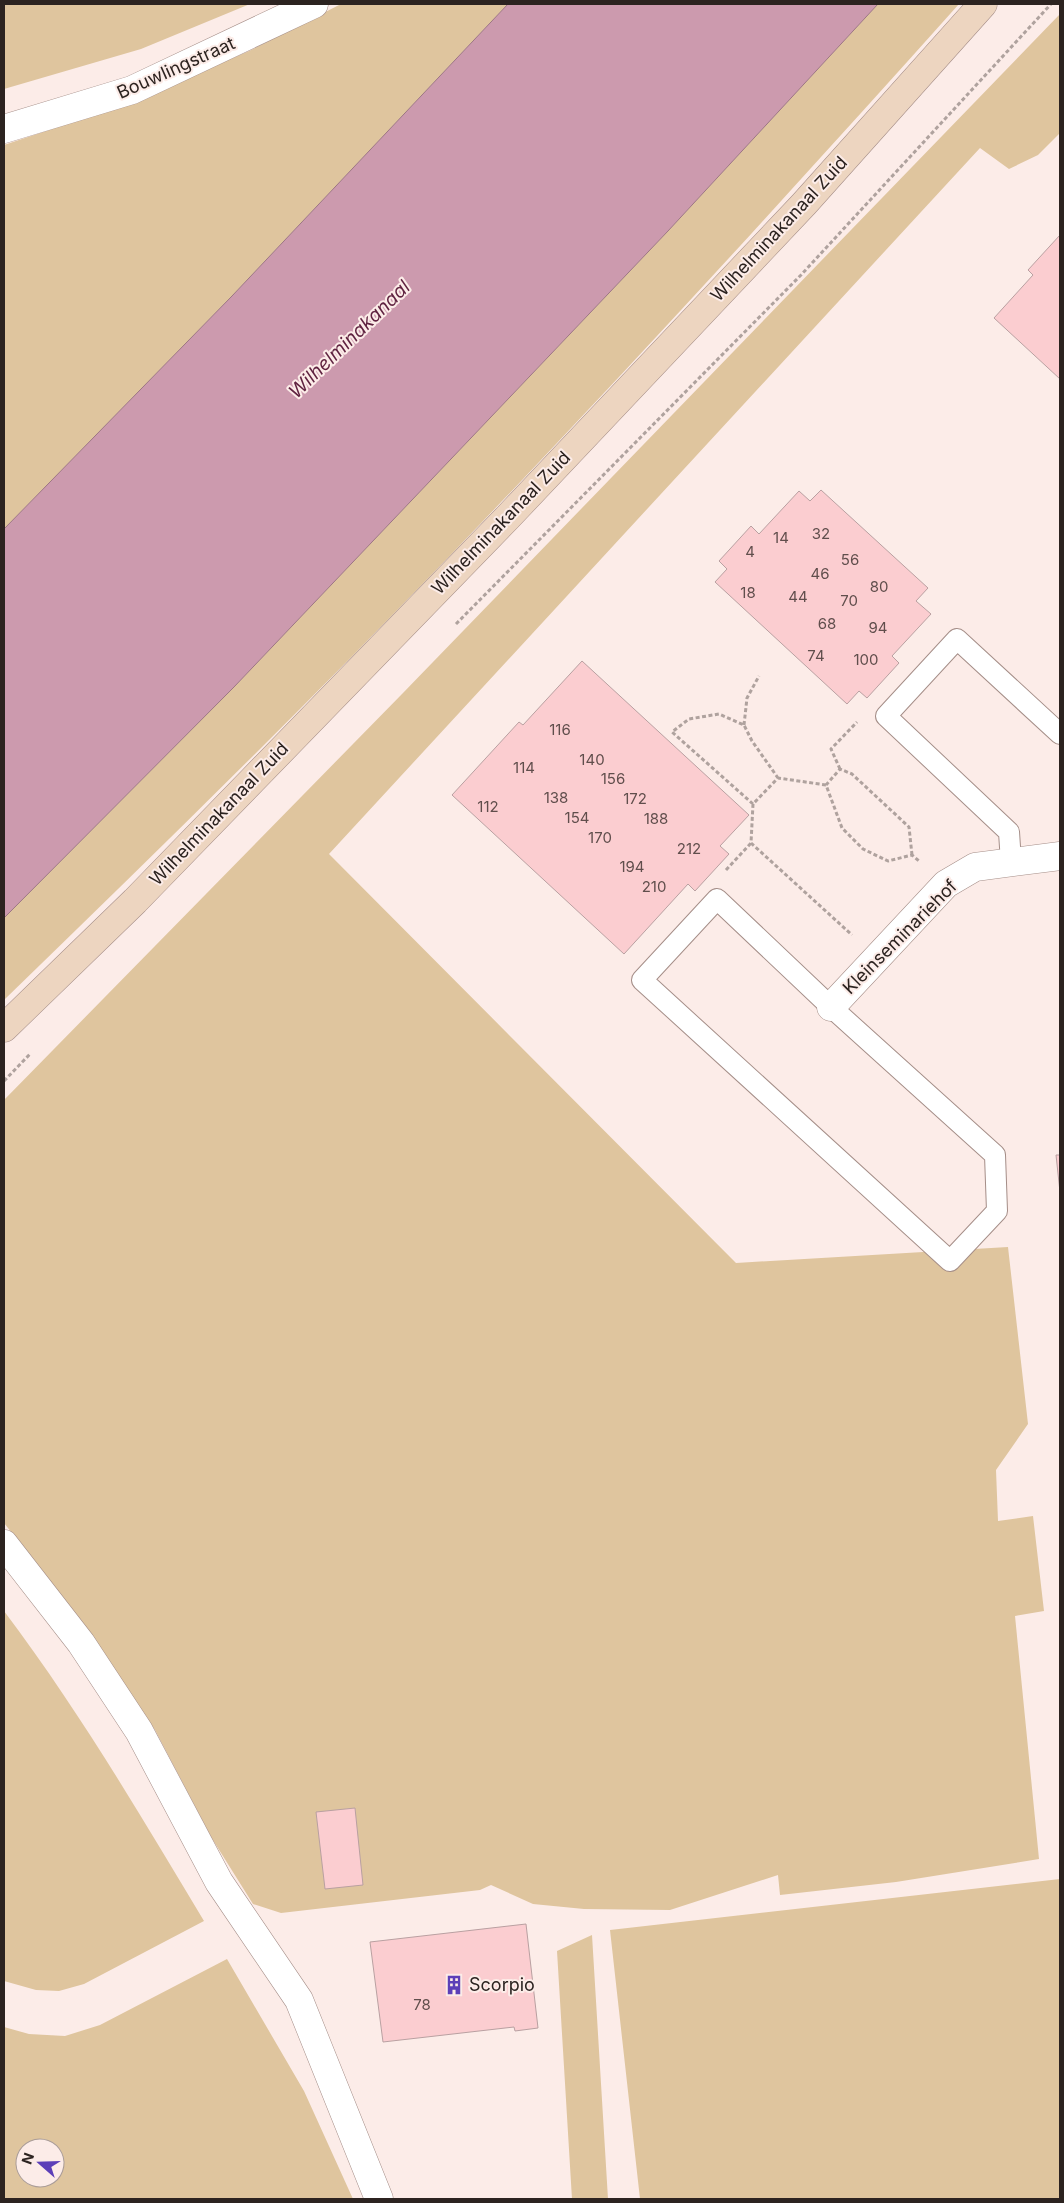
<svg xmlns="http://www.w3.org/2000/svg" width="1064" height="2203" viewBox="0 0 1064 2203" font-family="Inter,sans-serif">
<rect width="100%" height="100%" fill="#fcece8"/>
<path fill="#dfc59e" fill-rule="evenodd" d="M4,4H250L141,49L4,89Z
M341,4H508L232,296L4,529V145L130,103L249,51Z
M878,4H959C743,245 524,484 296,713C199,810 102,905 4,1000V918L234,687L668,231Z
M1060,14V133L1038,155L1009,169L980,148L329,854L736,1263L1008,1247L1028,1424L996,1470L998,1521L1033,1516L1044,1611L1015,1616L1039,1859L896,1882L780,1895L778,1875L670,1910L584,1909L533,1904L491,1885L480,1890L281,1913L253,1904L211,1837L155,1730L58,1591L4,1523V1100L402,694Z
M4,1611C78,1709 141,1816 204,1921L84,1984L59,1991L36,1990L4,1981Z
M1060,1879V2199H640L610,1930Z
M592,1935L608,2199H572L557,1951Z
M227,1959L304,2091L353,2199H4V2027L29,2034L65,2036L100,2025ZM25,2148H55V2178H25Z"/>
<path fill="#cc9aae" stroke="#9c7683" d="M508,4H878L668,231L234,687L4,918V529L232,296Z"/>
<path fill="#fbcdd0" stroke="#b9a0a1" d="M1060,235V379L994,318L1033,275L1028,270Z
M821,490L928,588L916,601L931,614L892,656L899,663L867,698L859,691L847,704L715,582L727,569L719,561L751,526L759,534L799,491L810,501Z
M582,661L749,815L720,846L729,854L695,891L688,884L624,954L452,795L519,722L523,725Z
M1056,1155H1060V1192Z
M355,1808L363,1885L325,1889L316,1812Z
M526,1924L538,2028L515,2031L514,2027L383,2042L370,1942Z"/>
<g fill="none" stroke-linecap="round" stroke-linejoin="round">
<defs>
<path id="lane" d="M1011,862L1009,832L886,716L957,639L1060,734
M717,899L831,1007L995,1155L997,1211L950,1261L642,980Z"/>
<path id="street" d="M4,129L132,90L314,4
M831,1007L946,884L975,867L1060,856
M4,1544L81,1643L139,1731L219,1882L299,2000L379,2199"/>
<path id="secondary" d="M4,1028L135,901L508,517L804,204L983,4"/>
</defs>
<use href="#lane" stroke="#a58e88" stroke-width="22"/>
<use href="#street" stroke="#a58e88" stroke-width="29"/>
<use href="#secondary" stroke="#a58e88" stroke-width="29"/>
<path stroke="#afa29e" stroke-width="3" stroke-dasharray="4 2.5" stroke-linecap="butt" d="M456,624L801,275L1051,4
M744,725L747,698L759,676
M840,769L831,749L857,722
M826,785L778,778L753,804L751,843L852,935
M753,804L672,732L689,719L719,714L744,725L752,741L778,778
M912,855L909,827L852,774L840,769L826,785L842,828L863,849L888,861L912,855L919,861
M726,870L751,843
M4,1081L30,1054"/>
<use href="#lane" stroke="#fff" stroke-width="20"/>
<use href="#street" stroke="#fff" stroke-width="28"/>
<use href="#secondary" stroke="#edd5c0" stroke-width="28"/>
</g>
<defs>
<symbol id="building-bare" viewBox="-9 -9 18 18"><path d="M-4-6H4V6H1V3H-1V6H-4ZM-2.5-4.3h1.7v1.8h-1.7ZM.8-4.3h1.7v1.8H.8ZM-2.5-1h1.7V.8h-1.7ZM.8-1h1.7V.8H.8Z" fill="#5c3fb8" stroke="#fcece8" stroke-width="2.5" paint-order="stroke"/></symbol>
</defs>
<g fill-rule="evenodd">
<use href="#building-bare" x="440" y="1971" width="28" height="28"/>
</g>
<g text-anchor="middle" stroke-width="4" stroke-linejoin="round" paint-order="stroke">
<g font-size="15" fill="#604e4c">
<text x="821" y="539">32</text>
<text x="781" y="543">14</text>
<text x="750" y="557">4</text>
<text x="850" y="565">56</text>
<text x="820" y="579">46</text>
<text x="879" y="592">80</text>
<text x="748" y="598">18</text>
<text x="798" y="602">44</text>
<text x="849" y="606">70</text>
<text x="827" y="629">68</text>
<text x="878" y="633">94</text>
<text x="816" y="661">74</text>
<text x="866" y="665">100</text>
<text x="560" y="735">116</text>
<text x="592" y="765">140</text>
<text x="524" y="773">114</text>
<text x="613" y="784">156</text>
<text x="556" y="803">138</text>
<text x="635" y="804">172</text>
<text x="488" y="812">112</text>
<text x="577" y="823">154</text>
<text x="656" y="824">188</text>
<text x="600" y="843">170</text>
<text x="689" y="854">212</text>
<text x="632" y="872">194</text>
<text x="654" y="892">210</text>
<text x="422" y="2010">78</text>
</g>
<g font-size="18" fill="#2c2320" stroke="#fcece8">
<text transform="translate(176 68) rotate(-24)" y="6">Bouwlingstraat</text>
<text transform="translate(779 229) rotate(-47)" y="6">Wilhelminakanaal Zuid</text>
<text transform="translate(501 523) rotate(-46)" y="6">Wilhelminakanaal Zuid</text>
<text transform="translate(219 814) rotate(-46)" y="6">Wilhelminakanaal Zuid</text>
<text transform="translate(900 937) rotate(-45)" y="6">Kleinseminariehof</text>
</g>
<g font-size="18" fill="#2c2320" stroke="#fcece8" text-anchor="start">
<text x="469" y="1991">Scorpio</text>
</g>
<g font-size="19" font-style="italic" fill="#602341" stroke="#fcece8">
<text transform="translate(349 339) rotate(-44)" y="7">Wilhelminakanaal</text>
</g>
</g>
<rect width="1064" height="2203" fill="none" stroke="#2c2320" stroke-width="10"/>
<g transform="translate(40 2163) rotate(290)"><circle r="24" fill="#fcece8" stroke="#a99c98"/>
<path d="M0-4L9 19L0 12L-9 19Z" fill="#5c3fb8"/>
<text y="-8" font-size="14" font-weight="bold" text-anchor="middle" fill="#2c2320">N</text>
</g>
</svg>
